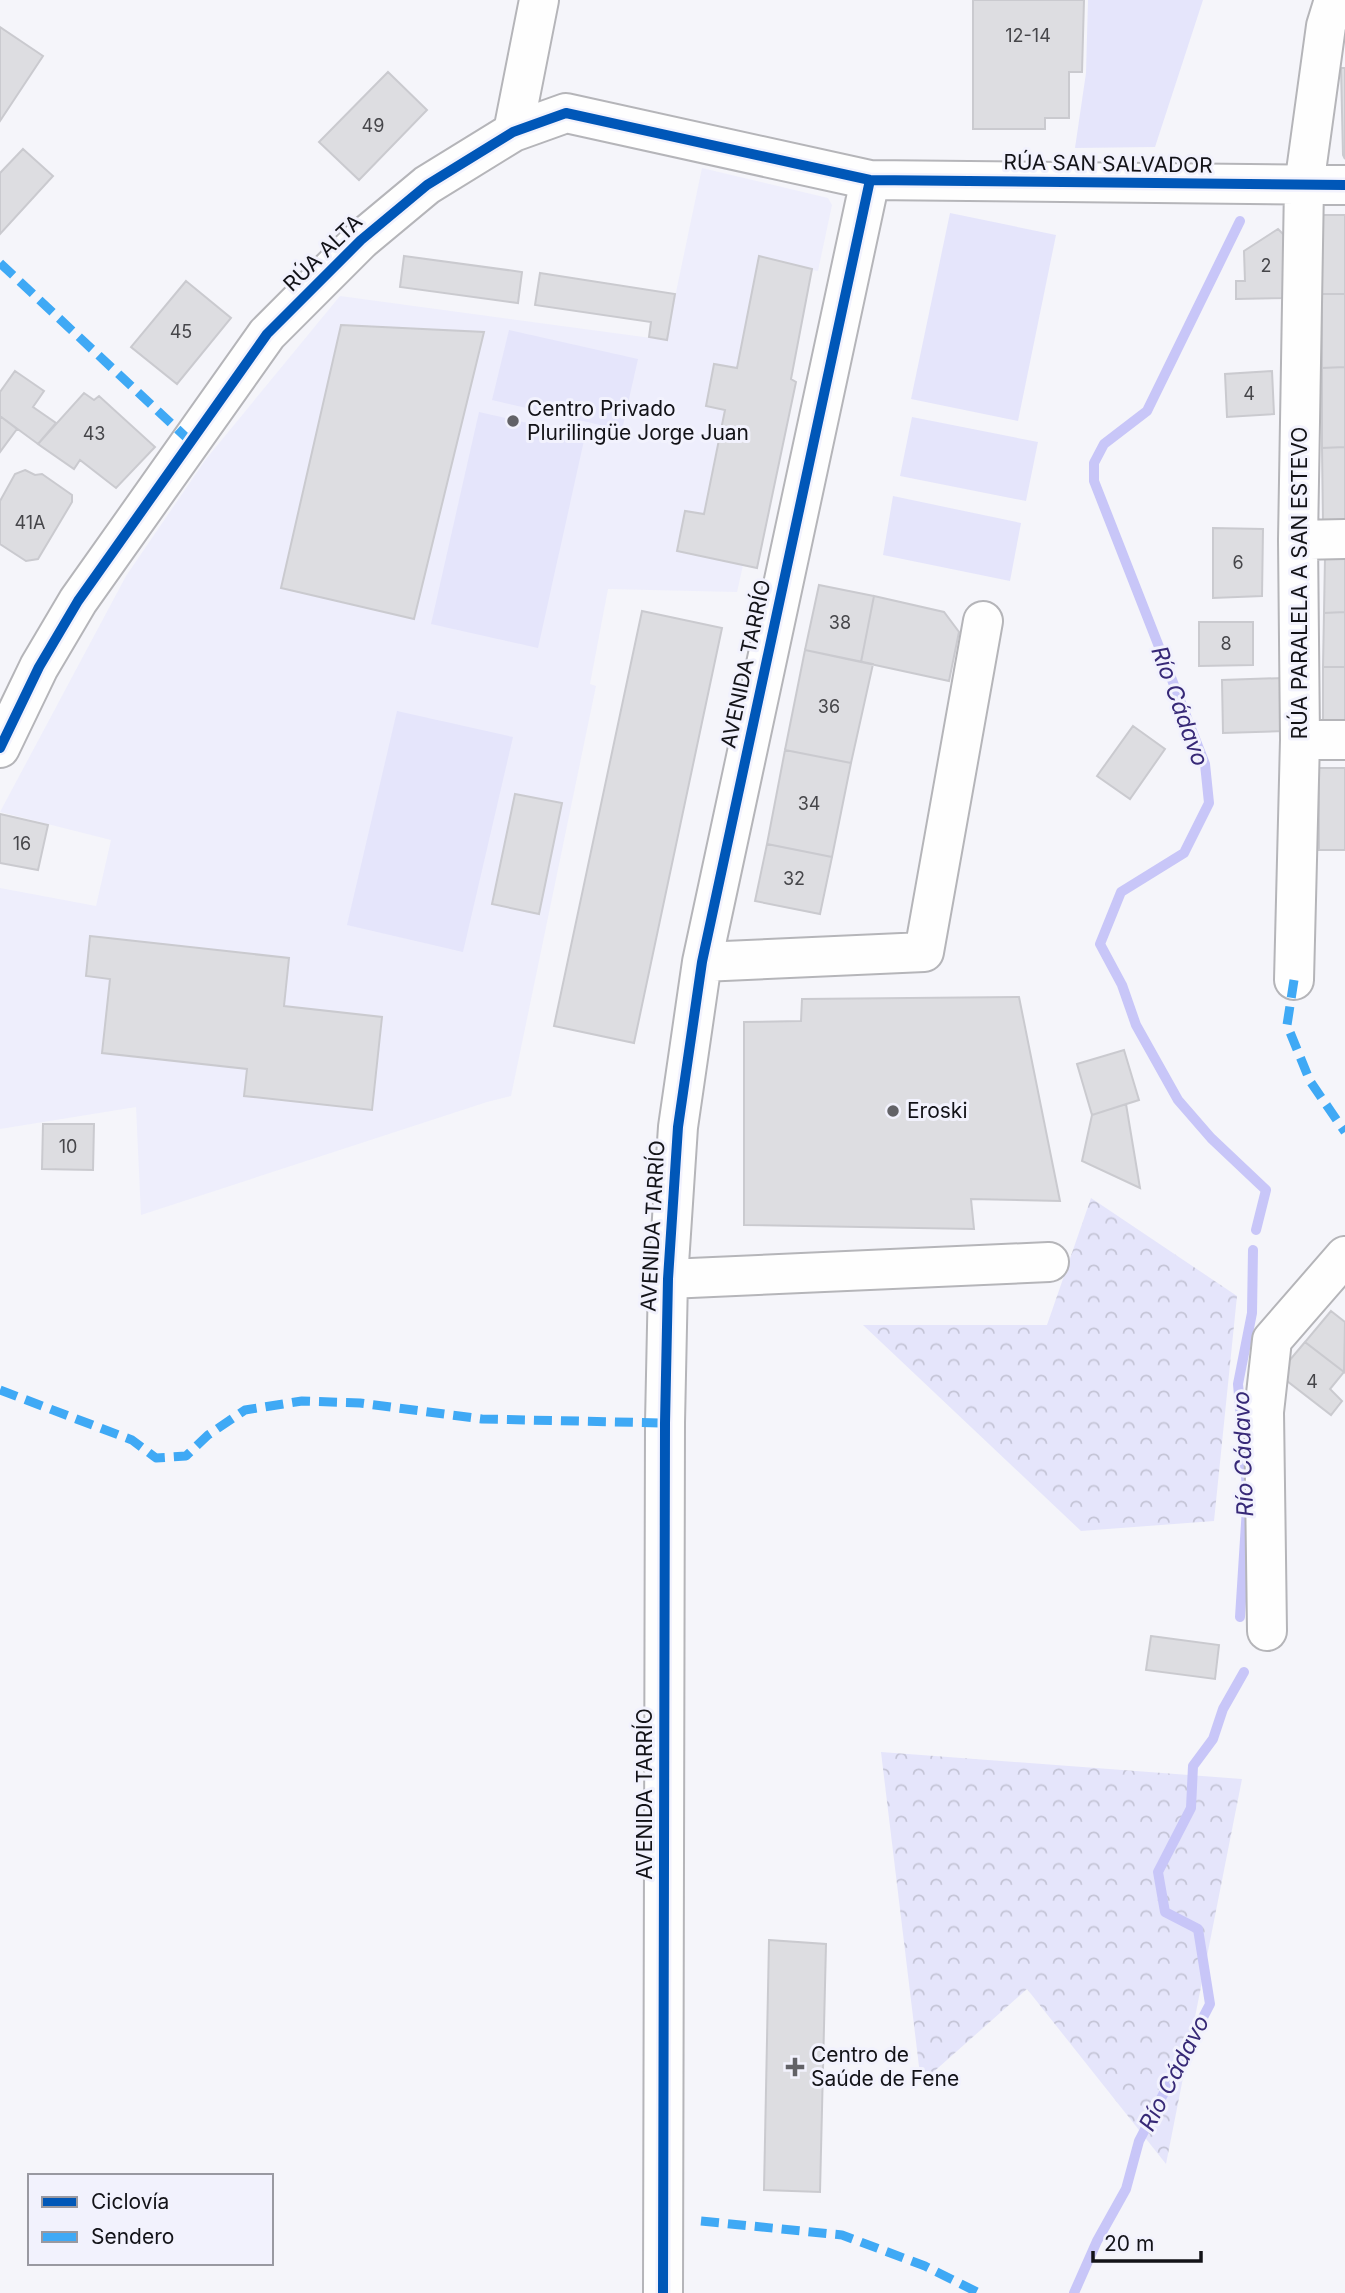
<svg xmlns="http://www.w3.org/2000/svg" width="1345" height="2293" viewBox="0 0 1345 2293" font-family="Inter,sans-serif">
<defs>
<pattern id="forest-crowns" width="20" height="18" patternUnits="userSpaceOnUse" patternTransform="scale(1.75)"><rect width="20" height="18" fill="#e5e5fb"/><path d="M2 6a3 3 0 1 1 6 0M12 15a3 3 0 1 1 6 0" fill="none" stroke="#c4c4d6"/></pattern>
</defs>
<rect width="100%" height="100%" fill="#f5f5fa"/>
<path fill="#eeeefc" d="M702,168L828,198L832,205L818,271L812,270L791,379L796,382L757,568L743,565L737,592L608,589L590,684L596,686L511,1096L487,1102L141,1215L136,1107L0,1129V888L96,906L111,840L0,812L126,576L206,459L340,296L666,340Z"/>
<path fill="url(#forest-crowns)" d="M1091,1198L1237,1296L1214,1521L1081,1531L863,1325H1047Z
M881,1752L1242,1779L1166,2164L1027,1989L921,2083Z"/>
<path fill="#e5e5fb" d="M1088,0H1203L1155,147L1075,148L1086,73Z
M950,213L1056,235L1018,421L911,399Z
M509,330L638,359L622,430L492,400Z
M479,412L585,436L538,648L431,624Z
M912,417L1038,442L1026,501L900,476Z
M893,496L1021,523L1010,581L883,555Z
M397,711L513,737L463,952L347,925Z"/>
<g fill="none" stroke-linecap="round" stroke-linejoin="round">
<path stroke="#c8c6f8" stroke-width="10" d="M1240,221L1147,411L1104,444L1094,463V481L1205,764L1209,803L1184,853L1121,892L1100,944L1122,985L1136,1025L1178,1100L1211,1138L1266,1190L1256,1230
M1247,1488L1238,1384L1252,1313L1253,1250
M1240,1617L1247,1508
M1074,2293L1097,2241L1126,2189L1139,2141L1210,2004L1198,1929L1165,1912L1158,1872L1191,1808L1193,1766L1213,1739L1223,1709L1244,1672"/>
</g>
<path fill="#dddde1" stroke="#cacacf" stroke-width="2" d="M973,0H1084L1082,72H1069V118H1045V129H973Z
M0,27L43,56L0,121Z
M1341,68H1345V159L1343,155Z
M388,72L427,110L359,180L319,142Z
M23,149L53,176L0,234V173Z
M1322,215H1345V294H1322Z
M1278,229L1286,237L1288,298L1236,299V281H1245L1244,251Z
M404,256L522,272L518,303L400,287Z
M759,256L812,269L791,379L796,382L757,568L677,551L685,511L704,514L725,410L706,406L714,364L737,368Z
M540,273L675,294L667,340L649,337L651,322L535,305Z
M186,281L231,318L177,384L131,347Z
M1322,294H1345V367L1322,368Z
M341,325L484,332L414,619L281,588Z
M1345,367V447L1322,448V368Z
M15,371L44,391L33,407L56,423L38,444L0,416V392Z
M1272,371L1274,414L1227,417L1225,374Z
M84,393L94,400L99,396L155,447L116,488L80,460L74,469L38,444Z
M0,416L17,429L0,452Z
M1345,447V520L1323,521L1322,448Z
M25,470L35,475L42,474L72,495V502L38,559L26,561L0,544V501L15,474Z
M1213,528L1263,529L1262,596L1213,598Z
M1325,558H1345V612L1324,613Z
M819,585L874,596L861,662L805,650Z
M874,596L944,612L959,632L949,681L861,662Z
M642,611L722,628L634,1043L554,1026Z
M1345,612V667H1323L1324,613Z
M1199,622H1253V665L1199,666Z
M805,650L873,664L851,763L785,750Z
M1323,667H1345V730L1323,731Z
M1283,678L1284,731L1223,733L1222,680Z
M1133,726L1165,749L1130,799L1097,776Z
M785,750L851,763L832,857L767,844Z
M1319,768H1345V850H1319Z
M515,794L562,803L539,914L492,904Z
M0,814L48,825L38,870L0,863Z
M767,844L832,857L820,914L755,901Z
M90,936L289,958L284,1006L382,1017L372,1110L244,1096L247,1069L102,1053L110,979L86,976Z
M1019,997L1060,1201L971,1199L974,1229L744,1225V1022L801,1021L802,999Z
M1124,1050L1139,1100L1092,1115L1077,1064Z
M1126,1104L1140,1188L1082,1161L1092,1115Z
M43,1124H94L93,1170L42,1169Z
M1331,1311L1345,1322L1344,1372L1305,1342Z
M1305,1342L1344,1372L1330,1389L1342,1401L1331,1415L1278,1374Z
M1151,1636L1219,1645L1215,1679L1146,1670Z
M769,1940L826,1944L820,2192L764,2190Z"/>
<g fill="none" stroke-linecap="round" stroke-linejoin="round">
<defs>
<path id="minor" d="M513,132L539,0
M1298,540L1345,539
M1300,740H1345
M0,748L39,667L78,601L267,334L361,240L427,185L513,132L566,113L870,180L1345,185
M702,962L924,952L983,621
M1294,980L1300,740L1298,540L1304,186L1326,26L1334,0
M668,1279L1049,1262
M1267,1631L1264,1412L1272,1340L1345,1256
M663,2293L665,1423L668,1279L678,1127L702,962L870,180"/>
</defs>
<use href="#minor" stroke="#b5b5b9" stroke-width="42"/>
<use href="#minor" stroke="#fefefe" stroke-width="38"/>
<path stroke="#3fa9f5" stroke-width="9" stroke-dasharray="18 9" stroke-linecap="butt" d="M0,263L190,441
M1294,980L1287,1025L1310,1081L1345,1132
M0,1390L132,1440L156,1458L186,1456L208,1435L245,1410L302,1401L360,1403L482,1419L665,1423
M701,2221L842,2235L925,2266L979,2293"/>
<defs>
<path id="cycleway" d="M0,748L39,667L78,601L267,334L361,240L427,185L513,132L566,113L870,180L1345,185
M663,2293L665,1423L668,1279L678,1127L702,962L870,180"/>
</defs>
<use href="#cycleway" stroke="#f2f2fd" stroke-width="15"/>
<use href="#cycleway" stroke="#0057b8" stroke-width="10"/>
</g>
<g fill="#626267" stroke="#f2f2fd" stroke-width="2.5">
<circle cx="513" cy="421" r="7"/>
<circle cx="893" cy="1111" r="7"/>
<path d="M791.5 2056.5h7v7h7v7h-7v7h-7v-7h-7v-7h7z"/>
</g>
<g text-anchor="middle" stroke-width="6" stroke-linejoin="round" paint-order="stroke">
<g font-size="18" fill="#46464a">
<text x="1028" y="42">12-14</text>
<text x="373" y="132">49</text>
<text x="1266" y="272">2</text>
<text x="181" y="338">45</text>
<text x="1249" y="400">4</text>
<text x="94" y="440">43</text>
<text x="30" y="529">41A</text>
<text x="1238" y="569">6</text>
<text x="840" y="629">38</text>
<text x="1226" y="650">8</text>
<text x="829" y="713">36</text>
<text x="809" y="810">34</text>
<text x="22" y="850">16</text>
<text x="794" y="885">32</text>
<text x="68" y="1153">10</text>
<text x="1312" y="1388">4</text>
</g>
<g font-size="21" fill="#131318" stroke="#f2f2fd">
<text transform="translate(1108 164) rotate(1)" y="7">RÚA SAN SALVADOR</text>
<text transform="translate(323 253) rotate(-44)" y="7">RÚA ALTA</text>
<text transform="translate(1300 583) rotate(-90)" y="7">RÚA PARALELA A SAN ESTEVO</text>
<text transform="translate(746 664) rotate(-78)" y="7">AVENIDA TARRÍO</text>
<text transform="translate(653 1226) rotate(-87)" y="7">AVENIDA TARRÍO</text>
<text transform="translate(645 1794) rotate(-90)" y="7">AVENIDA TARRÍO</text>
</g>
<g font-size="21" fill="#131318" stroke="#f2f2fd" text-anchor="start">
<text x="527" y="416">Centro Privado<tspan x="527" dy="24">Plurilingüe Jorge Juan</tspan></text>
<text x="907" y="1118">Eroski</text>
<text x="811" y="2062">Centro de<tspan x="811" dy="24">Saúde de Fene</tspan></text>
</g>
<g font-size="23" font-style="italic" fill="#372977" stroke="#f2f2fd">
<text transform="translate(1180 706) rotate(70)" y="8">Río Cádavo</text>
<text transform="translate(1243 1454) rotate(-92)" y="8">Río Cádavo</text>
<text transform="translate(1174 2073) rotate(-63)" y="8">Río Cádavo</text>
</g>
</g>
<rect x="28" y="2174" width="245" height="91" fill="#f2f2fd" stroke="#9999a1" stroke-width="2"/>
<rect x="42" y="2197" width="35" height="10" fill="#0057b8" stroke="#9999a1" stroke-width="2"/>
<text x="91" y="2209" font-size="21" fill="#131318">Ciclovía</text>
<rect x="42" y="2232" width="35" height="10" fill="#3fa9f5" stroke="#9999a1" stroke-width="2"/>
<text x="91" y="2244" font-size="21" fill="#131318">Sendero</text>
<path d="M1093 2251v10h108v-10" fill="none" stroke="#131318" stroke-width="3.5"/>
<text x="1104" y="2251" font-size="21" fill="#131318" stroke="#f2f2fd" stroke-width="5" paint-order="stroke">20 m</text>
</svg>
